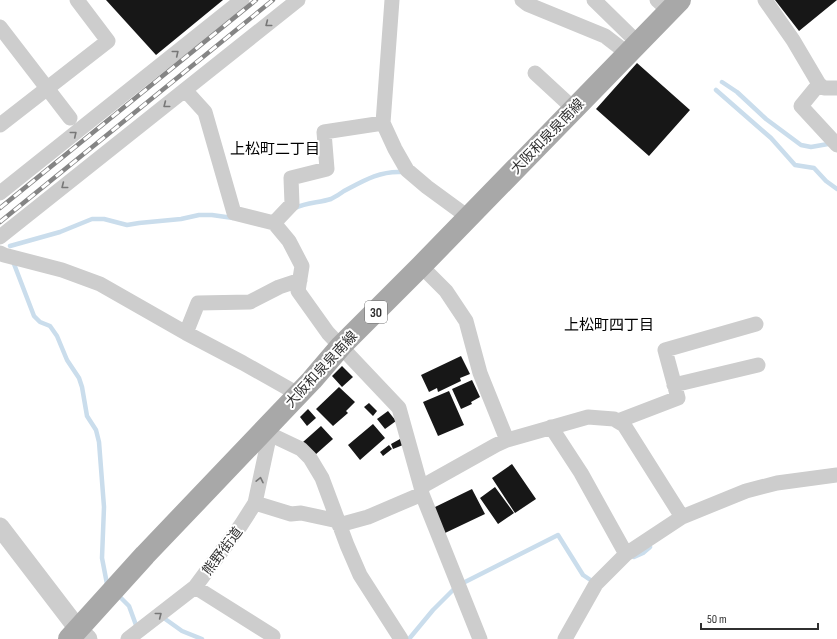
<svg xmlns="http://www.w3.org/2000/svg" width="837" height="639" viewBox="0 0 837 639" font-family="'Sofia Sans Condensed','Noto Sans JP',sans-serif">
<rect width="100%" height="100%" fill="#fff"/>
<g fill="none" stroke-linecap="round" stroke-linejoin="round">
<path stroke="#caddec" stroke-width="4.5" d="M722,82L737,92L766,119L801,145L811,147L828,144
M716,90L771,138L795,165L814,168L826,181L837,189
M295,208C307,202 319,203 331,199C335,197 340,194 344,191C363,181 379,171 401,172
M10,246L60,232L92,219H104L127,225L139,223L181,219L199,215H212L233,218
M14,264L34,316L40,322L50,326L57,336L67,360L79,378L82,387L87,416L96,430L99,442L104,507L102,558L107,584
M634,557L643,553L650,547
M463,583L558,535L583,575L592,581
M121,598L129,606L136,625
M161,616L182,631L202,639
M409,639L433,610L454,589"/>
</g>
<path fill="#171717" d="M106,0H223L156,55Z
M775,0H837L799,31Z
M637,63L690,110L649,156L596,109Z
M461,356L470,374L460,378L461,381L438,392L437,388L429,392L421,375Z
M342,366L353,377L342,387L332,376Z
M472,380L480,397L471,402L472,404L461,409L452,389Z
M339,387L355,402L346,411L348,413L333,426L316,409Z
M449,391L464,425L438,436L423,402Z
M369,403L377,411L373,416L364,407Z
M308,409L316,418L307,426L300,417Z
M388,411L396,421L385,429L377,419Z
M373,424L385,438L360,460L348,445Z
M321,426L333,439L315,455L303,442Z
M400,439L403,445L393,449L391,444Z
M389,445L392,449L383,456L380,452Z
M512,464L536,499L515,513L492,478Z
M495,487L514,513L498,524L480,498Z
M472,489L485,514L445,533L433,508Z"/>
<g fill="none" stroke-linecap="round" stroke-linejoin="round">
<path stroke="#cdcdcd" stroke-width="15" d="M392,0L383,123L395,149L407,170L427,187L468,217
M522,0L527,4L605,36L627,53
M594,0L638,43
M657,0L669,11
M765,0L793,40L819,84L824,88H837
M0,27L70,118
M535,73L574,109
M819,84L801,106L837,145
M185,90L205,112L234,213L274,223L289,241L302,266L298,291L328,333L399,408L421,487L422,494L480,639
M0,125L108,41L77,0
M0,193L242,0
M274,223L292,204L291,178L327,169L324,132L383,123
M0,237L298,0
M0,253L4,255L62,270L100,284L186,333L243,363L298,394
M421,266L446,291L466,321L480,373L507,440
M186,333L198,303L250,302L279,287L300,280
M674,385L758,365
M618,421L678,398L665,350L756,324
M551,427L581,473L626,554
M263,431L301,449L310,458L322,478L347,545L360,575L401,639
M421,487L496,445L507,440L588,417L614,419L624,425L682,517
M255,503L291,514L301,513L338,521
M339,525L368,517L422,494
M195,587L273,636
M128,639L195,587L241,525L255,503L270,433
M565,639L596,584L626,554L682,517L746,491L777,483L837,475"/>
<path stroke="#cdcdcd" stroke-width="19" d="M0,527L78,629L88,639"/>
<path stroke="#a8a8a8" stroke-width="22" d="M69,639L145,555L312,380L341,346L421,266L680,0"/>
<defs>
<path id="rail" d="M0,208L256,0
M0,222L273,0"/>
</defs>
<use href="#rail" stroke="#858585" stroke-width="4.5"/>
<use href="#rail" stroke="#fff" stroke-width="3" stroke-dasharray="9" stroke-linecap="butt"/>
</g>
<defs><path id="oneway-chevron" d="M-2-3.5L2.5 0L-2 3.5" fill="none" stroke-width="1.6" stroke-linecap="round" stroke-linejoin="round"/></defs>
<g stroke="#777">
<use href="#oneway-chevron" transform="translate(268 24) rotate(142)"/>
<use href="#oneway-chevron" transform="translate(176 53) rotate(-39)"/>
<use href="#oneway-chevron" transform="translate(166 105) rotate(142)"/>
<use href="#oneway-chevron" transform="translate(74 134) rotate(-39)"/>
<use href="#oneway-chevron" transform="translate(64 186) rotate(142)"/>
<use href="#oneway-chevron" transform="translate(260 480) rotate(-78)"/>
<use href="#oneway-chevron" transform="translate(159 615) rotate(-38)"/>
</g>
<g text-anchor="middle" stroke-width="4" stroke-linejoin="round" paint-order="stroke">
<rect fill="#fff" stroke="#6e6e6e" stroke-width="1" x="365" y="301" width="22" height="22" rx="3"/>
<g font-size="13" font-weight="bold" fill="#303030">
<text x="376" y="317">30</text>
</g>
<g font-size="14" fill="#303030" stroke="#fff">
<text transform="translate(547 136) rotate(-46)" y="5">大阪和泉泉南線</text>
<text transform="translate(321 369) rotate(-47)" y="5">大阪和泉泉南線</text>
<text transform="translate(222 551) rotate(-53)" y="5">熊野街道</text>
</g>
<g font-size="15" fill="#000" stroke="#fff">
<text x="275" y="154">上松町二丁目</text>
<text x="609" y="330">上松町四丁目</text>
</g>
</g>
<path d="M701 623v6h117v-6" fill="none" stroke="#303030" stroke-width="2"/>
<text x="707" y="623" font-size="12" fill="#303030" stroke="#ffffff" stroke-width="3" paint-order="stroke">50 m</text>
</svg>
